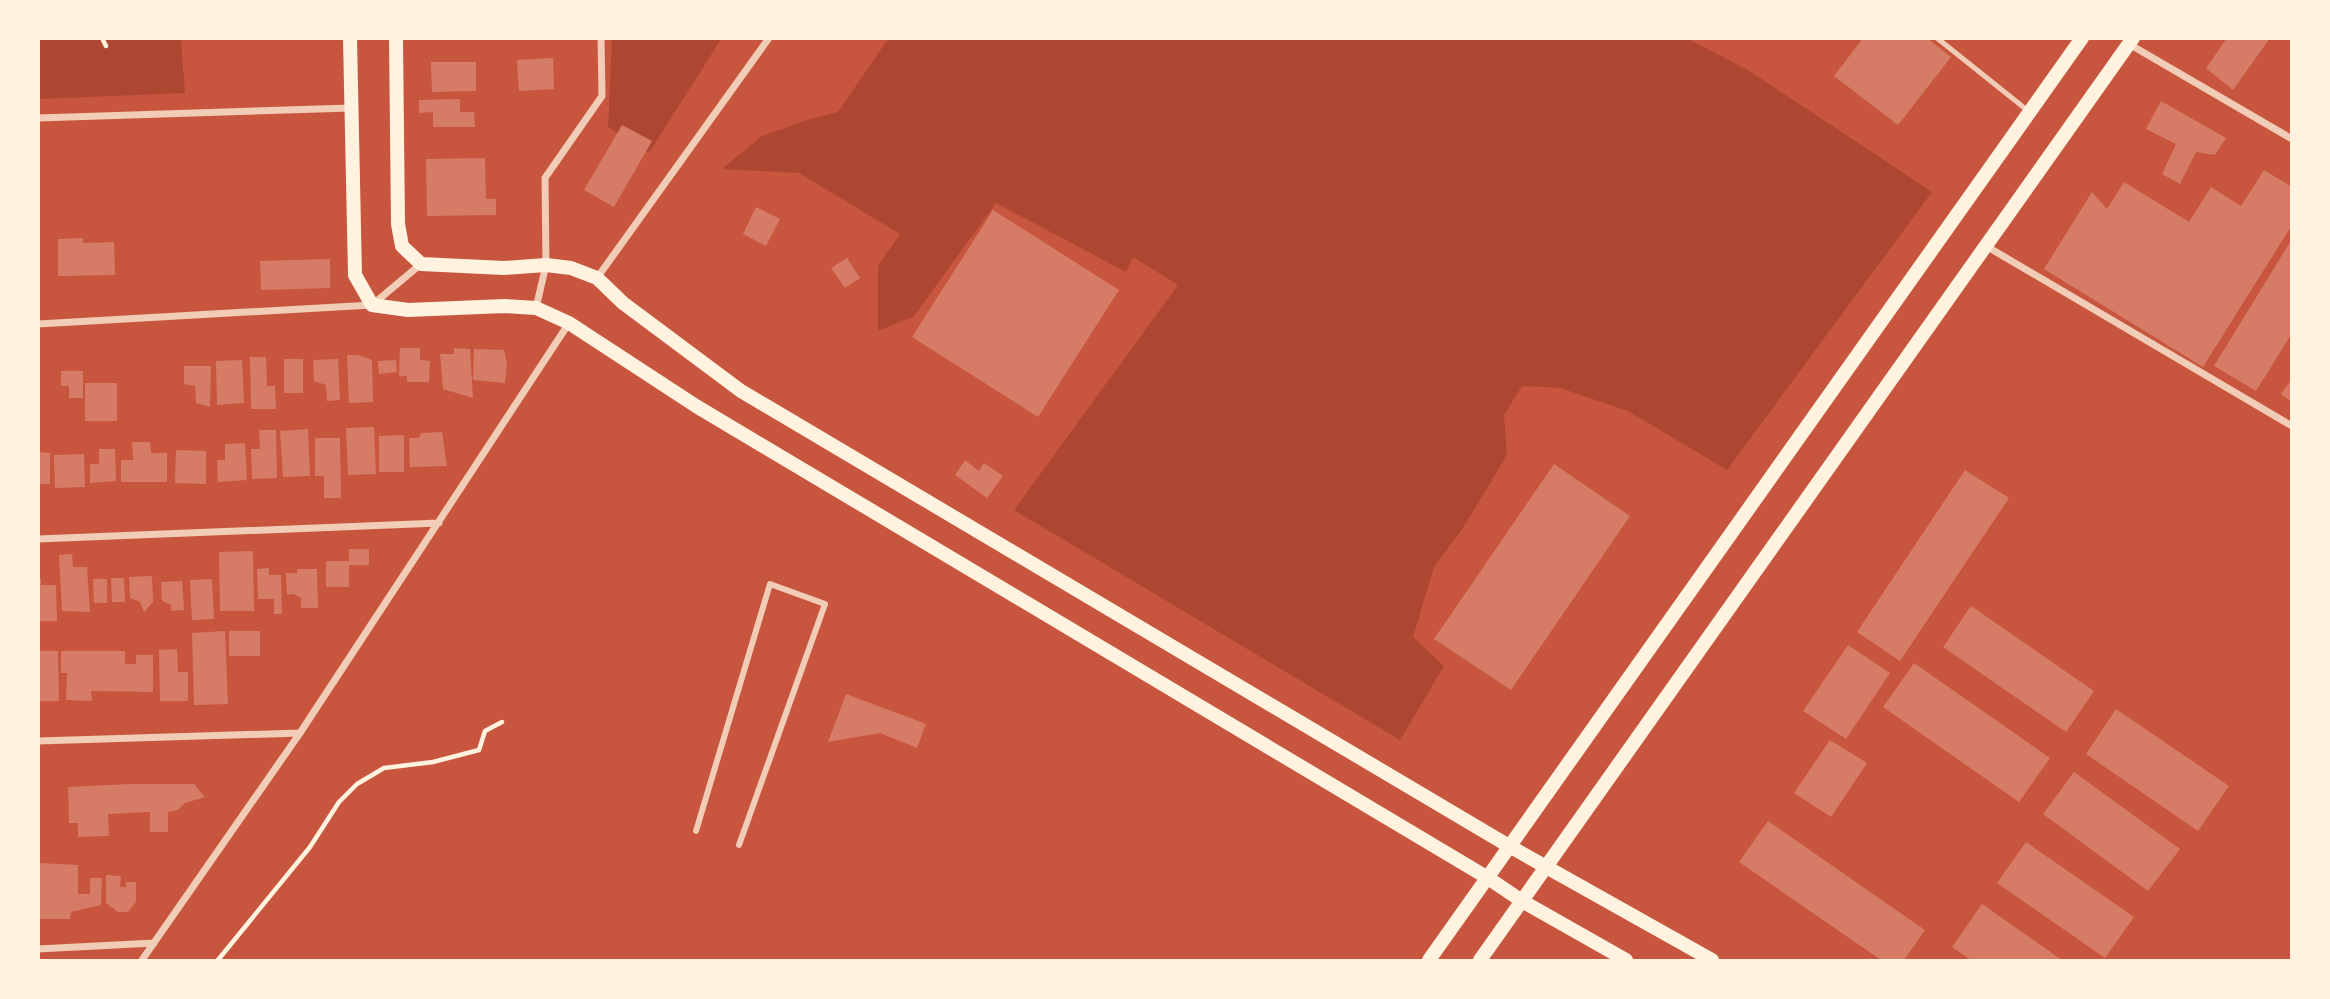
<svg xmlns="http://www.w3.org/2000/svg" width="2330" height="999" viewBox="0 0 2330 999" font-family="Quicksand,sans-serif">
<rect width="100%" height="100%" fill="#c8553d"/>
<path fill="#ae4732" d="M38,39H181L185,93L39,99Z
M612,39H721L649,153L608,127Z
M1688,39L1748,70L1932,192L1727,470L1628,411L1560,388L1522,386L1504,415L1507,455L1463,528L1434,567L1413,637L1444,666L1400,740L1014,510L1178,285L1133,257L1126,272L996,203L914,316L878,331V266L900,234L799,173L722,169L762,136L807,120L838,112L888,39Z"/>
<path fill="#d67c66" d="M1863,38H1927L1951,57L1898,125L1834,76Z
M2227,38H2270L2233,90L2206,68Z
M553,58L554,89L519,91L517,60Z
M431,62H476V91L432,92Z
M460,99V112H474L475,127H433V112L419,113V100Z
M2161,101L2226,138L2215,155L2196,152L2180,184L2162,174L2176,144L2146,129Z
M622,125L652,141L614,207L584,190Z
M485,158L486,199H496V215L427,216L426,159Z
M2264,170L2292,187V225L2203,367L2044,269L2092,192L2107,209L2124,182L2189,222L2211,187L2241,206Z
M756,207L780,219L766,246L743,234Z
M993,210L1119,290L1038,417L912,337Z
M83,238V243L114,242L115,275L58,276V239Z
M2292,239V333L2256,391L2214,366Z
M847,258L860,278L845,288L831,268Z
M330,259V288L261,290L260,261Z
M400,348H420V360L430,361L429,382H407V376H399Z
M454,348L470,349L473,398L443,389L440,354H454Z
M474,349L504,350L507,363L505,383L473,380Z
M347,355H358L372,360L373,402L349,403Z
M250,357H266L267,386H275L276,409H251Z
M284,359H303V393H284Z
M338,359L340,400L327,401L326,385L314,381L313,360Z
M242,360L244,403L217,405L216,361Z
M396,360L397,372L379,374L378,361Z
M184,366H211L210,407L196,403L195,386L184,384Z
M61,371H83V398H69V386H61Z
M2292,379V402L2281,394Z
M85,383H117V421H85Z
M374,427L376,474L348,475L346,428Z
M308,429L310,476L283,477L280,431Z
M259,430H276L277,478L252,479L251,449H260Z
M442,432L447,466L410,467L409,438H419L421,433Z
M404,435V472H379V436Z
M315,438H340L341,498H324V476H315Z
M132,442H150L151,453H167V482H121V460H133Z
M245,443L247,480L218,482L217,460H225V444Z
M99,449H115L116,481L90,483V464H99Z
M176,450L206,451V484L175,483Z
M38,452L50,453V484H38Z
M84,454L85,487L55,488L54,455Z
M965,460L979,471L984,463L1003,476L987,498L955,475Z
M1554,464L1630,516L1511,690L1434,639Z
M1965,470L2009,498L1900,661L1857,632Z
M349,549H369V565H349V587H326V561H349Z
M253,551L254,611H220L219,552Z
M72,554L73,567H87L90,612L62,611L59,555Z
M269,568V575H281L282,614H274V599H258L257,569Z
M297,569H317L318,608H301V598L294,594L287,595L286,573H297Z
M152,576L153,602L144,612L140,602L130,598L129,577Z
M41,578V585H56L57,621H38V579Z
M111,578H124L125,602H112Z
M93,579H107V603H94Z
M212,579L214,619L192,620L190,580Z
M182,581L184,610L171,611V605L162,601L161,582Z
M1971,606L2094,691L2066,732L1943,647Z
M225,631L228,704L194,705L192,633Z
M229,631H260V656H229Z
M1848,645L1890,673L1846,739L1803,711Z
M177,649L178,672H188V701H160L159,650Z
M38,651H58L59,701H38Z
M61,651H125V664H136V655H153V692L91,691L92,701L66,700L67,673H61Z
M1914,663L2050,758L2019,802L1883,707Z
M846,694L926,724L917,748L880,733L828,742Z
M2116,709L2229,786L2198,831L2086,754Z
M1830,740L1867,763L1831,817L1794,793Z
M2074,772L2180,849L2148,891L2043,814Z
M129,784H194L205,797L185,803L178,810L168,812V832H150V812L108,814L109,836L78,837V823H69L68,787Z
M1768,821L1925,930L1904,960H1881L1739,862Z
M2026,842L2134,917L2105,958L1997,883Z
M39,863L78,865V894H90V878H102L101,905L71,912L70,919H39Z
M106,875L121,876L120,887H126V882H136V902L128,912H118L106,903Z
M1982,904L2062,960H1971L1952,947Z"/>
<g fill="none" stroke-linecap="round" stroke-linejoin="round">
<path stroke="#fff3e0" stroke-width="4.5" d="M102,38L106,46
M218,960L310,847L339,802L357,784L384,768L433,762L479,750L485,731L502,722"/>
<path stroke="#f1ccb7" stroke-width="5" d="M1937,38L2027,110"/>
<path stroke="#f1ccb7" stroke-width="6" d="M696,831L770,584L825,604L739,845"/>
<path stroke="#f1ccb7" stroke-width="7" d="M2129,44L2292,139
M38,118L351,108
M1986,246L2292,426
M597,278L769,38
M536,308L546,265L545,178L602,96L601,38
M38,324L372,305L421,264
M38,539L439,523
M38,741L300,733
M38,949L154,943
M142,960L300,733L569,323"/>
<path stroke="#fff3e0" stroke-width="14" d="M350,38L355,275L372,305L408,310L505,306L536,308L569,323L696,406L1488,878L1522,901L1626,960
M396,38L398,224L402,246L421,264L504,268L546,265L571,268L597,278L623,303L741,391L1509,846L1712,960
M1429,960L2082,38
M1480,960L2133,38"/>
</g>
<rect width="2330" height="999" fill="none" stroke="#fff3e0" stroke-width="80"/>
</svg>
